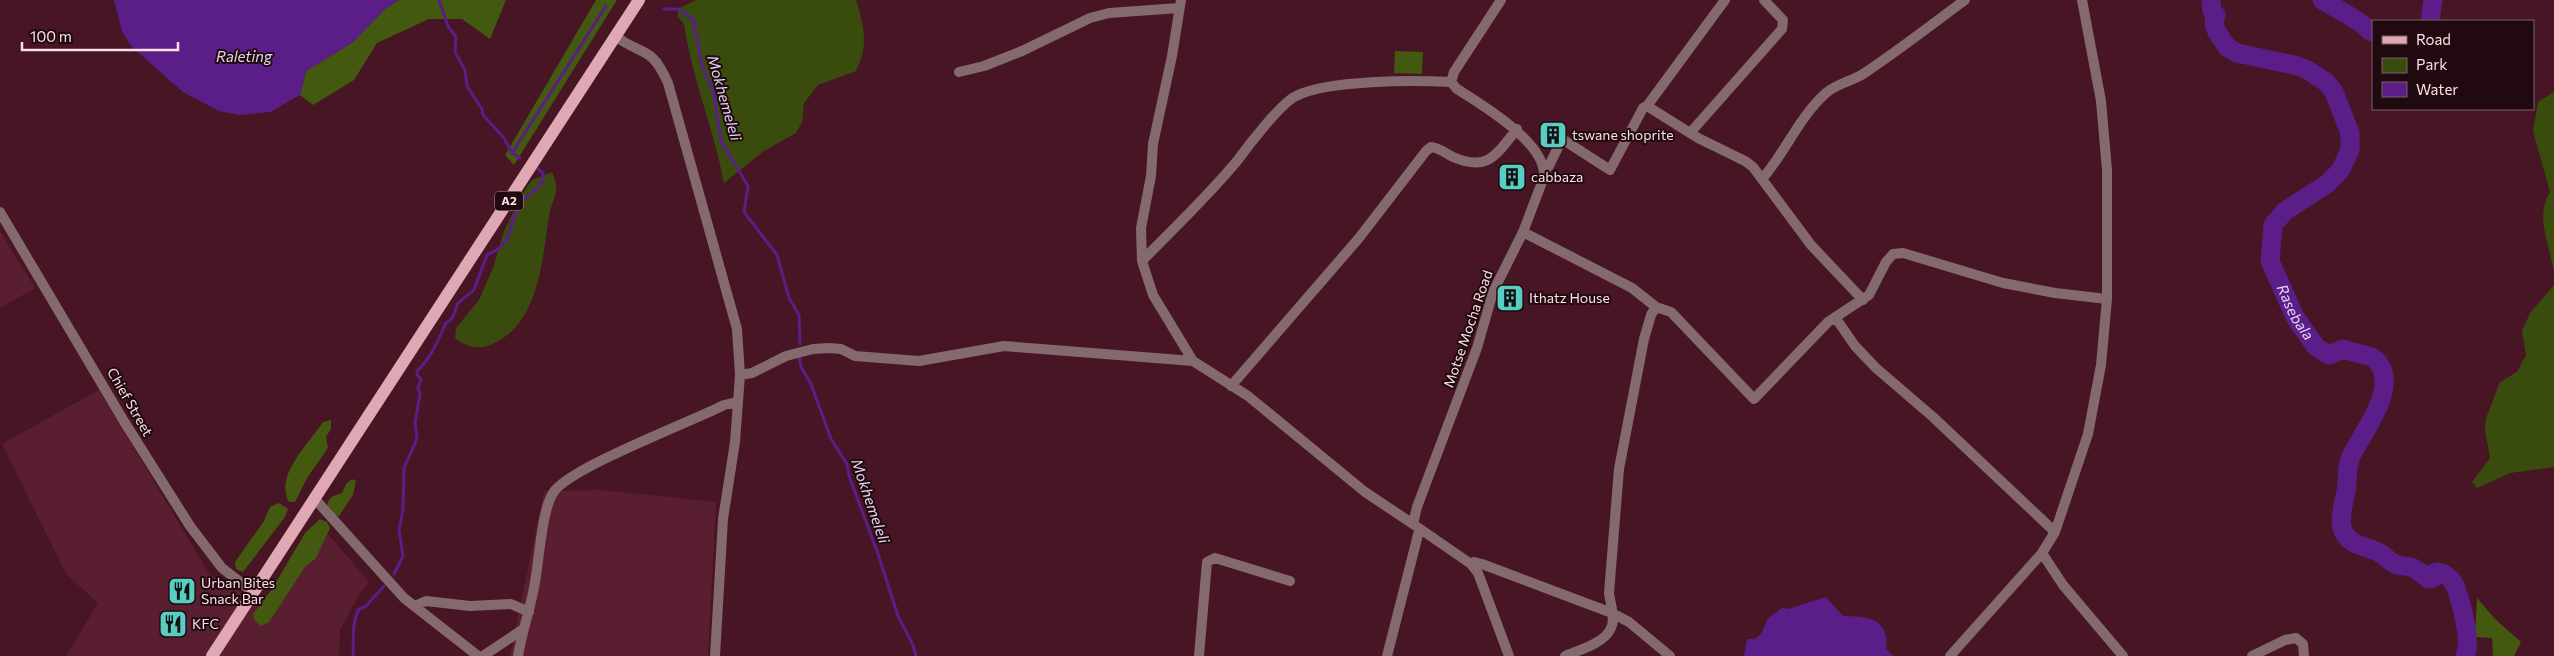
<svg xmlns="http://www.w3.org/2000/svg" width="2554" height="656" viewBox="0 0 2554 656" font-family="Commissioner,sans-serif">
<rect width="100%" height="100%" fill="#481524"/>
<path fill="#591f31" d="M0,231L35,288L0,308Z
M99,390L210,575L266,605L322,527L369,582L357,598L340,630L339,656H66L98,603L66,574L2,444Z
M600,490L716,502L708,656H510L544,491Z"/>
<path fill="#394c0e" d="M696,0H856C864,26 869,46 856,71L818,85L804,103L802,122L796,133L764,151L724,183C714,129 692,79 684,24L678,17V9Z
M2554,92V275C2551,246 2534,218 2550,192L2533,131L2538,102Z
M552,172C562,194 552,197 549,216C542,261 539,326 490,345C478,350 464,346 455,338L456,328L479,300L493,268L504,231L524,191L532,180Z
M2554,285V467L2510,473L2477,488L2472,482L2490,458L2485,430L2486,418L2500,382L2517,372L2526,355L2522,331L2530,313Z"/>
<path fill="#42590f" d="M399,0H506L490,39L462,19H429L377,43L354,80L313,105L300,95L306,71L353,42L385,9Z
M596,0H617L514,165L505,155Z
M1395,51L1423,52L1422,74L1394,73Z
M331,420V429L326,437L328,448L307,478L295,502H289C274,475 309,444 323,422Z
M352,479L356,481L353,495L339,516L334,515L327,507L328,501L333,496L342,493L346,484Z
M279,503L288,509L285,517L243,572L236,569L235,562L264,521L270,507Z
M320,519L327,522L330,528L316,558L305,567L269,622L261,626L255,621L253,614L272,589L305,533Z
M2477,598L2495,619L2521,642L2514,656H2493L2492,638L2475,637Z"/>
<path fill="#5b1e89" d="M114,0H399L385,9L353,42L306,71L300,95L270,112L240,115L219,111L183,92L131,46L122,31Z
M1826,597L1843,616C1868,616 1890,619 1886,649L1893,656H1744L1747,639H1755L1761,634L1768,618L1782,608L1788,609Z"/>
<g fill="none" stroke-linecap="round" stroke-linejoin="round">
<path stroke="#5b1e89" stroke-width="3" d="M439,0L448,26L456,37L455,52L465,70L467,86L482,109L483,115L504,138L512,153L606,6
M664,9H678L693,19L702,65L714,94L721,141L748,186L744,212L777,255L789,298L799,315L800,344
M512,153L520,158
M799,356L801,367L811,384L831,439L847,464L849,476L878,554L898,616L913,645L916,656
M394,574L403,556L399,530L403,510L404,468L417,439L415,423L420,394L418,388L421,379L417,375V371C432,357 438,340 446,323L452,319L458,303L474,290L487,255C515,243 507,230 518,207C524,196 537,191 543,181V173L537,168
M353,656C354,640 351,624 359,609L365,607L384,586"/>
<g stroke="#5b1e89" stroke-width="19">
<path id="s1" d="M2211,0L2212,11L2216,15L2214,24L2217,32L2227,47L2237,53L2294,65L2306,69L2326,82L2334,92L2350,133V150L2340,171L2327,184L2285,211L2273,225L2270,261L2295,317L2316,347L2329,355L2343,349C2350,352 2368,355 2372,357C2405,380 2363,432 2351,456C2345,470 2349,482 2345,496C2343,507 2338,523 2344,533C2352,546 2365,546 2376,551C2384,554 2388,561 2395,564C2400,567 2408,565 2413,568C2419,571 2424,576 2429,579L2433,578L2434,573L2437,572C2444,573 2452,578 2455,586C2461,601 2472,642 2465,656"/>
<path d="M2322,0C2334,7 2363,22 2370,31L2373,32"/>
<path d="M2430,21L2433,0"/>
</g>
<path stroke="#84696e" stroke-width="10" d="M1181,0L1172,56L1153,144L1151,176L1141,228L1142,261L1153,295L1193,361L1248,396L1365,492L1413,524
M1501,0L1454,72L1451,82L1457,89C1482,105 1547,143 1544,177L1523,232L1493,292L1477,348L1417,507L1413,524L1471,564L1478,573L1509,656
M1725,0L1647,106L1698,138L1745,161L1753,167L1811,245L1863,300
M2082,0L2101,101L2107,170V299
M615,36C644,57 651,45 668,83L737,329L740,375L735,442L723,519L715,656
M959,72L984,66L1022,51L1090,18L1109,13L1179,8
M1690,133L1782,29L1783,20L1764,0
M1545,170L1549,166L1562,139L1610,170L1643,108L1647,106
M1763,178C1786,151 1799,117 1826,93C1836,84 1852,81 1863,74C1899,50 1931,25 1965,0
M0,212L125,423L190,526L222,568L253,592
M1523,232L1632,288L1656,307L1651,315L1644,339L1619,469L1609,593C1610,603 1616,618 1611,628C1605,643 1579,650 1565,656
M1142,261C1174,228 1208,196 1237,161C1248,146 1281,103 1296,96C1328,80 1413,80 1451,82
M1656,307L1671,312L1754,399L1828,322L1869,295L1886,262L1893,254L1903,253L2003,283L2055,293L2107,299L2101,365L2088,434L2055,532L2042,553L1950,656
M1835,317L1855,346L1876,368L1933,417L2055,532
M740,375L752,373L786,356L813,349L829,348L841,349L855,356L919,361L1004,346L1193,361
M1231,386L1359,238L1426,151L1431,147C1440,148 1445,153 1453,157C1488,172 1496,155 1517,129
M314,498L404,598L478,656
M2042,553L2063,585L2123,656
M1471,564L1474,562L1482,564L1612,613L1629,622L1670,656
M415,606L426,601L470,606L511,604L529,612
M483,656L522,630
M518,656C522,631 531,607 535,582C539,560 542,510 553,493C568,468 691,422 724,405L737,402
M1199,656L1207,562L1215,558L1290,581
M1387,656L1419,531
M2252,656L2285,640L2296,638L2303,644L2304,656"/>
<path stroke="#dfa8b2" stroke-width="12" d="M212,656L639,0"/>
</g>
<defs>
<symbol id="building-square" viewBox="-11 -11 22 22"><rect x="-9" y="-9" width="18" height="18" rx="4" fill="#57cec1" stroke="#200a10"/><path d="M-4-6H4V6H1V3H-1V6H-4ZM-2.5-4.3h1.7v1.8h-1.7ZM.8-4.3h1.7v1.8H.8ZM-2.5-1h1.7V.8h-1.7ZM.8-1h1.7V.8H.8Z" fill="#111"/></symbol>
<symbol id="restaurant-square" viewBox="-11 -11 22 22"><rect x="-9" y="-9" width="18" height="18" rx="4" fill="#57cec1" stroke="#200a10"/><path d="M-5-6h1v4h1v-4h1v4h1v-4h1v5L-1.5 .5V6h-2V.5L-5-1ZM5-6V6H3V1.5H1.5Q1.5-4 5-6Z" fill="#111"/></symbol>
</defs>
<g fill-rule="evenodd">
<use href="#building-square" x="1537" y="119" width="32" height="32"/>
<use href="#building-square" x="1496" y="161" width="32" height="32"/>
<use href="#building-square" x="1494" y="282" width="32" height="32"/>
<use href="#restaurant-square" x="166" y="575" width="32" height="32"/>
<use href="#restaurant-square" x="157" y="608" width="32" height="32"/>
</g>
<g text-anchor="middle" stroke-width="4" stroke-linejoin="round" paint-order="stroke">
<rect fill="#200a10" stroke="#baa0a5" stroke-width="1" x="495" y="191.5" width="28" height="19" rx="4"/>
<g font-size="12" font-weight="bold" fill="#fce0e5">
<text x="509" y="205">A2</text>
</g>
<g font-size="14" fill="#fce0e5" stroke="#200a10" text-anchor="start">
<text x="1572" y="140">tswane shoprite</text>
<text x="1531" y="182">cabbaza</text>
<text x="1529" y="303">Ithatz House</text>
<text x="201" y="588">Urban Bites<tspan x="201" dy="16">Snack Bar</tspan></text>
<text x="192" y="629">KFC</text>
</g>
<g font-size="14" fill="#fce0e5" stroke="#200a10">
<text transform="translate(1468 329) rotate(-71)" y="5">Motse Mocha Road</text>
<text transform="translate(130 402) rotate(60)" y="5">Chief Street</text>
</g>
<g font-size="15" font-style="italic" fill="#e2d5f1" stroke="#200a10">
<text x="244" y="62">Raleting</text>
<text transform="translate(724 98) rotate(74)" y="5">Mokhemeleli</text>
<text dy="5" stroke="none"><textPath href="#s1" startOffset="436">Rasebala</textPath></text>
<text transform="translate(870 501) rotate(71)" y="5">Mokhemeleli</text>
</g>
</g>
<rect x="2372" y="20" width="162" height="90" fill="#200a10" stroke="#786065"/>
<rect x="2382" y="36" width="25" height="8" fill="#dfa8b2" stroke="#786065"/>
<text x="2416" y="45" font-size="15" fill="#fce0e5">Road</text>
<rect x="2382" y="58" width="25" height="15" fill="#394c0e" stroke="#786065"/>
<text x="2416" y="70" font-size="15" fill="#fce0e5">Park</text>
<rect x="2382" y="82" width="25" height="15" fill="#5b1e89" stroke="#786065"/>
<text x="2416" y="95" font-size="15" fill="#fce0e5">Water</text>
<path d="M22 42v8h156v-8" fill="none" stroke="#fce0e5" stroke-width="2.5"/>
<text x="30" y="42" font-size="15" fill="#fce0e5" stroke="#200a10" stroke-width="4" paint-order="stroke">100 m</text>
</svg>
